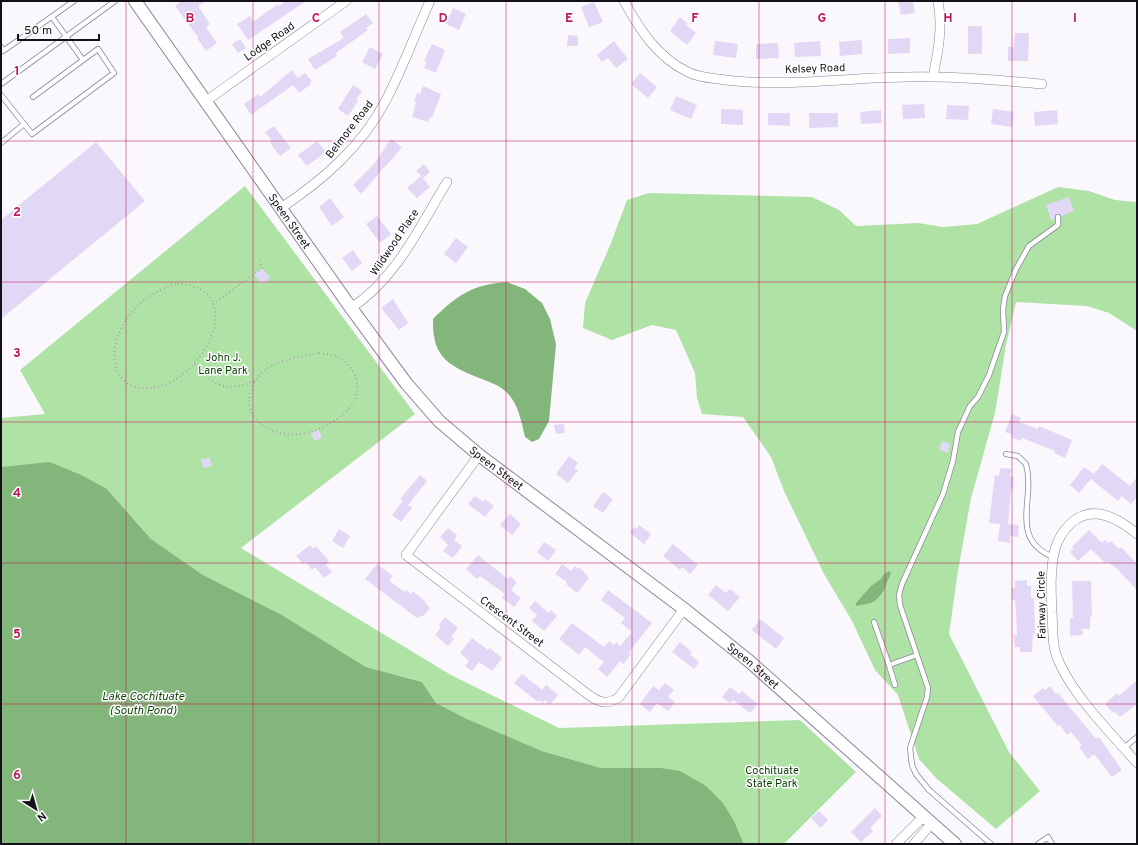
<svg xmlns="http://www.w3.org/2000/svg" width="1138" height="845" viewBox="0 0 1138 845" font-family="Overpass,sans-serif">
<rect width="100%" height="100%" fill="#faf8fd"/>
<path fill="#afe3a6" d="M245,186L415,414L241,548L451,675L559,728L800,720L856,772L784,844H744L735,823L661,768H601L542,751L467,719L436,703L422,682L366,667L282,615L203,575L151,539L107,489L16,466L1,467V418L45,414L20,370Z
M1058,187L1089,191L1115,200L1137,202V331L1109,313L1087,306L1016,302L1006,345L995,413L971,498L958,571L949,634L1009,752L1040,791L996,829L936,778L919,759L898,695L875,670L852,621L824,574L784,491L771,457L743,417L702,414L697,398L695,373L676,330L652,325L612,340L583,328L585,303L611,243L627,200L649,193L812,197L839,210L856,226L918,223L943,227L977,224Z"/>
<path fill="#83b67a" d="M507,282L525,289L542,303L550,319L556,344L549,421L539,439L532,442L525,437C521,420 518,401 504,390C498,385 489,382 482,379C449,366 432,358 433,319C456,296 473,284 507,282Z
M50,462L81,475L107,489L151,539L203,575L282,615L366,667L422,682L436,703L467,719L542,751L601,768H661L680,771L706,786L723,803L735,823L744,844H1V467Z
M889,571L891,573L883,592L876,600L871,603L856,606V603L871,586L881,579L884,574Z"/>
<path fill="#e1d8f5" d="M182,1H206L198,6L210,24L206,27L217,43L206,51L197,38L198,37L175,6Z
M286,1H306L248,40L237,24L250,16L253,22L278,4L279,6Z
M898,1H913L915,13L901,15Z
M594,2L603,22L589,27L581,7Z
M453,8L466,14L459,30L446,24Z
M366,14L373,23L366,28L368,30L336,53L337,56L315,70L308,59L344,38L340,32Z
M680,17L687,23L686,25L696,33L687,45L670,31Z
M968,26H982V54H968Z
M1015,33H1029L1028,61H1008V47H1014Z
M568,35L578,36V46H567Z
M910,38V53L888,54V39Z
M240,39L246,48L238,53L232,44Z
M862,40V54L840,56L839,42Z
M614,41L628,59L616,68L608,58L602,62L597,55Z
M715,41L738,44L736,58L713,55Z
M820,41L821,56L795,57L794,43Z
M778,43L779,58L756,59V44Z
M432,44L445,50L436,73L424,68L427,62L424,61Z
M370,47L383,54L375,69L362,62Z
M292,70L298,78L305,73L312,81L310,82L311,84L299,93L293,85L251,115L244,104L258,94L260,97Z
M640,73L657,87L648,98L631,84Z
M353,85L362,91L356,100L358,101L348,116L338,109Z
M423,86L441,94L432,118L430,117L428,122L412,117L416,102L414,101L417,93L420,94Z
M676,96L697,105L691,119L670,110Z
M924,104L925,118L903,119L902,105Z
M947,105L969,106L968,120L946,119Z
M721,109L743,110V125L721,124Z
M993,109L1014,112L1012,127L991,124Z
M881,110L882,123L861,124L860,112Z
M1057,110L1058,124L1035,126L1034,112Z
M768,113H790V126L768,125Z
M809,113H838V127L809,128Z
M274,126L291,148L280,156L270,143L272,141L265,132Z
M391,139L402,147L387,165H386L361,194L353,185L374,164Z
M317,141L326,152L307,166L298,155Z
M96,142L145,201L1,319V220Z
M424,164L430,172L423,178L430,187L417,198L407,188L421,176L416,171Z
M1069,197L1074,211L1062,216L1056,214L1054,219L1051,220L1046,205Z
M330,198L344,217L332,226L319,207Z
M377,216L391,234L380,243L366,224Z
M456,238L468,247L456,263L444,254Z
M353,250L362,263L352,271L342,258Z
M262,268L270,278L261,284L254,274Z
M393,299L408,323L399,330L381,308Z
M1012,414L1021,418L1019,422L1038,429L1039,426L1072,440L1065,458L1054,453L1055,451L1022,438L1021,441L1011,437L1012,434L1005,432Z
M564,424L565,433L556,434L554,425Z
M319,430L322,438L314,441L311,433Z
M942,441L950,444L948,453L939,450Z
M569,456L578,463L574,468L578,470L568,483L556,474Z
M210,458L212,466L203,468L201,459Z
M1102,464L1130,486L1137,477V497L1131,504L1122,496L1118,501L1091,479L1079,493L1070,485L1084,467L1094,474Z
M1000,468L1012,469L1010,476L1014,477L1013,489H1011L1008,524L1019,525L1018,537L1010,536V543L998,541L1000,524L989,523L995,475L999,476Z
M420,475L427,481L408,505L412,508L401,522L392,515L403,501L400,499Z
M603,492L613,499L603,513L593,506Z
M475,496L483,502L485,499L494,506L485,517L468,504Z
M510,514L521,524L512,535L500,525Z
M639,525L651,534L644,544L630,533L634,527L637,529Z
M448,528L457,535L454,540L462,546L453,558L443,551L448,545L440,537Z
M339,529L350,536L343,548L332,541Z
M1089,530L1102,543L1105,540L1108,543L1111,541L1119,549L1121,547L1137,564V590L1117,569L1108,562L1106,564L1091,549L1078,561L1070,552L1074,548L1072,547Z
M544,542L556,550L548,561L537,552Z
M673,544L698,565L690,574L682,567L680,570L663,556Z
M310,545L313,549L316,546L329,561L326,565L332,572L324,578L315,567L312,570L306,562L303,564L296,556Z
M478,555L508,579L510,576L517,582L511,590L521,598L514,607L502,598L505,594L480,576L477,579L466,569Z
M377,564L393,576L389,581L405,592L406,590L411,594L413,591L426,602L425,603L430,608L424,615L417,618L365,579Z
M562,564L571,571L575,566L578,569L579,567L589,578L577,593L566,584L567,582L555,574Z
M1027,580V586H1031V598H1034L1035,634H1033L1032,652H1020V647H1015L1014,635H1017L1016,611L1015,600H1012L1011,588H1015V581Z
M1072,581H1091L1092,617H1090V629H1082L1083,635L1070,636V618H1073Z
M716,585L726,593L730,589L740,597L728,611L708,595Z
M608,590L652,623L629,652L631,654L623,664L620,661L607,677L598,669L604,662L585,647L579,655L559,639L572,623L604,647L609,641L614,645L616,642L620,646L632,632L621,623L625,618L601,600Z
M535,601L549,613L551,610L557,616L544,631L532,621L537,615L529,608Z
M445,617L458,628L451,637L454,639L448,646L435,635L441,627L439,625Z
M760,619L784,638L776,649L752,630Z
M472,638L488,650L490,648L502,658L492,671L479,662L472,671L465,666L469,661L460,653Z
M680,642L692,652L690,655L699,662L694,669L672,652Z
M522,674L542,690L546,685L558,695L550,705L545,700L543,703L540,700L538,702L514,683Z
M1137,680V704L1120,717L1115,712L1113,713L1105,704L1117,693L1119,696Z
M665,683L674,690L668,697L675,702L668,711L657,703L650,712L640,704L653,686L659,690Z
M1050,686L1056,694L1058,693L1096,739L1099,737L1122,770L1112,777L1094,754L1088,759L1079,747L1082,745L1071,732L1067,735L1060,725L1058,726L1033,696L1043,688L1045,690Z
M730,687L739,694L742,691L758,704L750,713L733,700L730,703L722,697Z
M875,808L882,816L870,828L873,831L861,842L851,832Z
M819,811L828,820L821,828L811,818Z"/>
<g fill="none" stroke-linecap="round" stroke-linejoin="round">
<defs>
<path id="lane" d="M52,17L83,60
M1,47L3,51L74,1
M1,84L115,1
M1,95L32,134L114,73L98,49L33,97
M1,143L24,124
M1006,454L1018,456L1026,464C1036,499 1008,538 1053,557
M874,622L889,665
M895,685L889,665L917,655
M1124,748L1137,737
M991,844L929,790L916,774L912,765L910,748L927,697L928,688L900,605L899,595L902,584L943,494L953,461L958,432L970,406L978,397L989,375L1004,332L1003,309L1005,296L1016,269L1029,246L1058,225V217
M1038,844L1048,837L1052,844"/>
<path id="street" d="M624,1C639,29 658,58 688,72C699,78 714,78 726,80C794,88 864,75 933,77C969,77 1006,81 1042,84
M933,77C938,52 943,27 938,1
M206,101L346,1
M281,208C323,180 361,147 385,102C402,70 415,34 430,1
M351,308C396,279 420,226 447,182
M479,455L406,555L590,696C601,703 608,705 619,697L684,609
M1137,534C1118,518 1092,503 1070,524C1063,531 1058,539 1055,549C1050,569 1051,592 1052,612C1053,625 1052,639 1055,651C1066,689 1111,733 1137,763
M896,844L924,816
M914,844L932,823"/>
<g id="secondary">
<path id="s1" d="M135,1L351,308L406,383L439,421L479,455L684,609L749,661L955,844"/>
</g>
</defs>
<use href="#lane" stroke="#8b8599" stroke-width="6"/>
<use href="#street" stroke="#8b8599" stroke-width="10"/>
<use href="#secondary" stroke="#8b8599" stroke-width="14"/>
<path stroke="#a8a6ac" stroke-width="2" stroke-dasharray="1 3" stroke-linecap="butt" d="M177,284C250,285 206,382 151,388C112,392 107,351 123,325C135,304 154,290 177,284Z
M213,304L262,268L259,260
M319,353C326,354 333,354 339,358C354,365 363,387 354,402C341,422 308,438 285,434C250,429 236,396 264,371C275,361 305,355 319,353Z
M195,364C213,387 229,393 256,380"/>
<use href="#lane" stroke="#fff" stroke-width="4.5"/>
<use href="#street" stroke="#fff" stroke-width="9"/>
<use href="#secondary" stroke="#fff" stroke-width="12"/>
</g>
<path fill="none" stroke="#c2185b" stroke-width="1" stroke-opacity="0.55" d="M126,1V844M253,1V844M379,1V844M506,1V844M632,1V844M759,1V844M885,1V844M1012,1V844M1,141H1137M1,282H1137M1,422H1137M1,563H1137M1,704H1137"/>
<g text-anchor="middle" stroke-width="3" stroke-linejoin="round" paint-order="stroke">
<g font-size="11" fill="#131118" stroke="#fff">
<text transform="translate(269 41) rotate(-35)" y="4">Lodge Road</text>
<text transform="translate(815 68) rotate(-2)" y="4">Kelsey Road</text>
<text transform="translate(349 129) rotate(-52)" y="4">Belmore Road</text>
<text dy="4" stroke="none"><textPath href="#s1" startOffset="269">Speen Street</textPath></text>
<text transform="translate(394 242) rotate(-56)" y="4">Wildwood Place</text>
<text dy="4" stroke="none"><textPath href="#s1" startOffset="593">Speen Street</textPath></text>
<text transform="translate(1041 605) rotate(-91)" y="4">Fairway Circle</text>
<text transform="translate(512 621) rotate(37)" y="4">Crescent Street</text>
<text dy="4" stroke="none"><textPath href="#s1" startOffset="917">Speen Street</textPath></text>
</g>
<g font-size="11" fill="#073c00" stroke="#fff">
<text x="223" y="361">John J.<tspan x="223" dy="13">Lane Park</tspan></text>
<text x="772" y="774">Cochituate<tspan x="772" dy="13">State Park</tspan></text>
</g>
<g font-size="12" font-style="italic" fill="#15480b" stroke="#fff">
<text x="143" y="700">Lake Cochituate<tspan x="143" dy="14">(South Pond)</tspan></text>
</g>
</g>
<g font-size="13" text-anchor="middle" font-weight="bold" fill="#c2185b" stroke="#fff" stroke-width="3" stroke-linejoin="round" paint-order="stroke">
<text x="190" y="22">B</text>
<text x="316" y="22">C</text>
<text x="443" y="22">D</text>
<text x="569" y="22">E</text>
<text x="695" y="22">F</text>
<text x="822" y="22">G</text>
<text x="948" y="22">H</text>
<text x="1075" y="22">I</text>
<text x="17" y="75">1</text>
<text x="17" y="216">2</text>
<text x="17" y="357">3</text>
<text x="17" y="497">4</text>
<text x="17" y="638">5</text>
<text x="17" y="779">6</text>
</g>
<rect width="1138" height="845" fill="none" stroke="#131118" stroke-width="4"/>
<g transform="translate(36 809) rotate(143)" stroke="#ffffff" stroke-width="3" paint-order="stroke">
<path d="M0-3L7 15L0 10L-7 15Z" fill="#131118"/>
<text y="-6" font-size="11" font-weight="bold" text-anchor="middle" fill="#131118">N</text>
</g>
<path d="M18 34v6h81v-6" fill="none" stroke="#131118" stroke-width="2"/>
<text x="24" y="34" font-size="12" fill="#131118" stroke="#ffffff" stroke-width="3" paint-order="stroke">50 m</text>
</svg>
